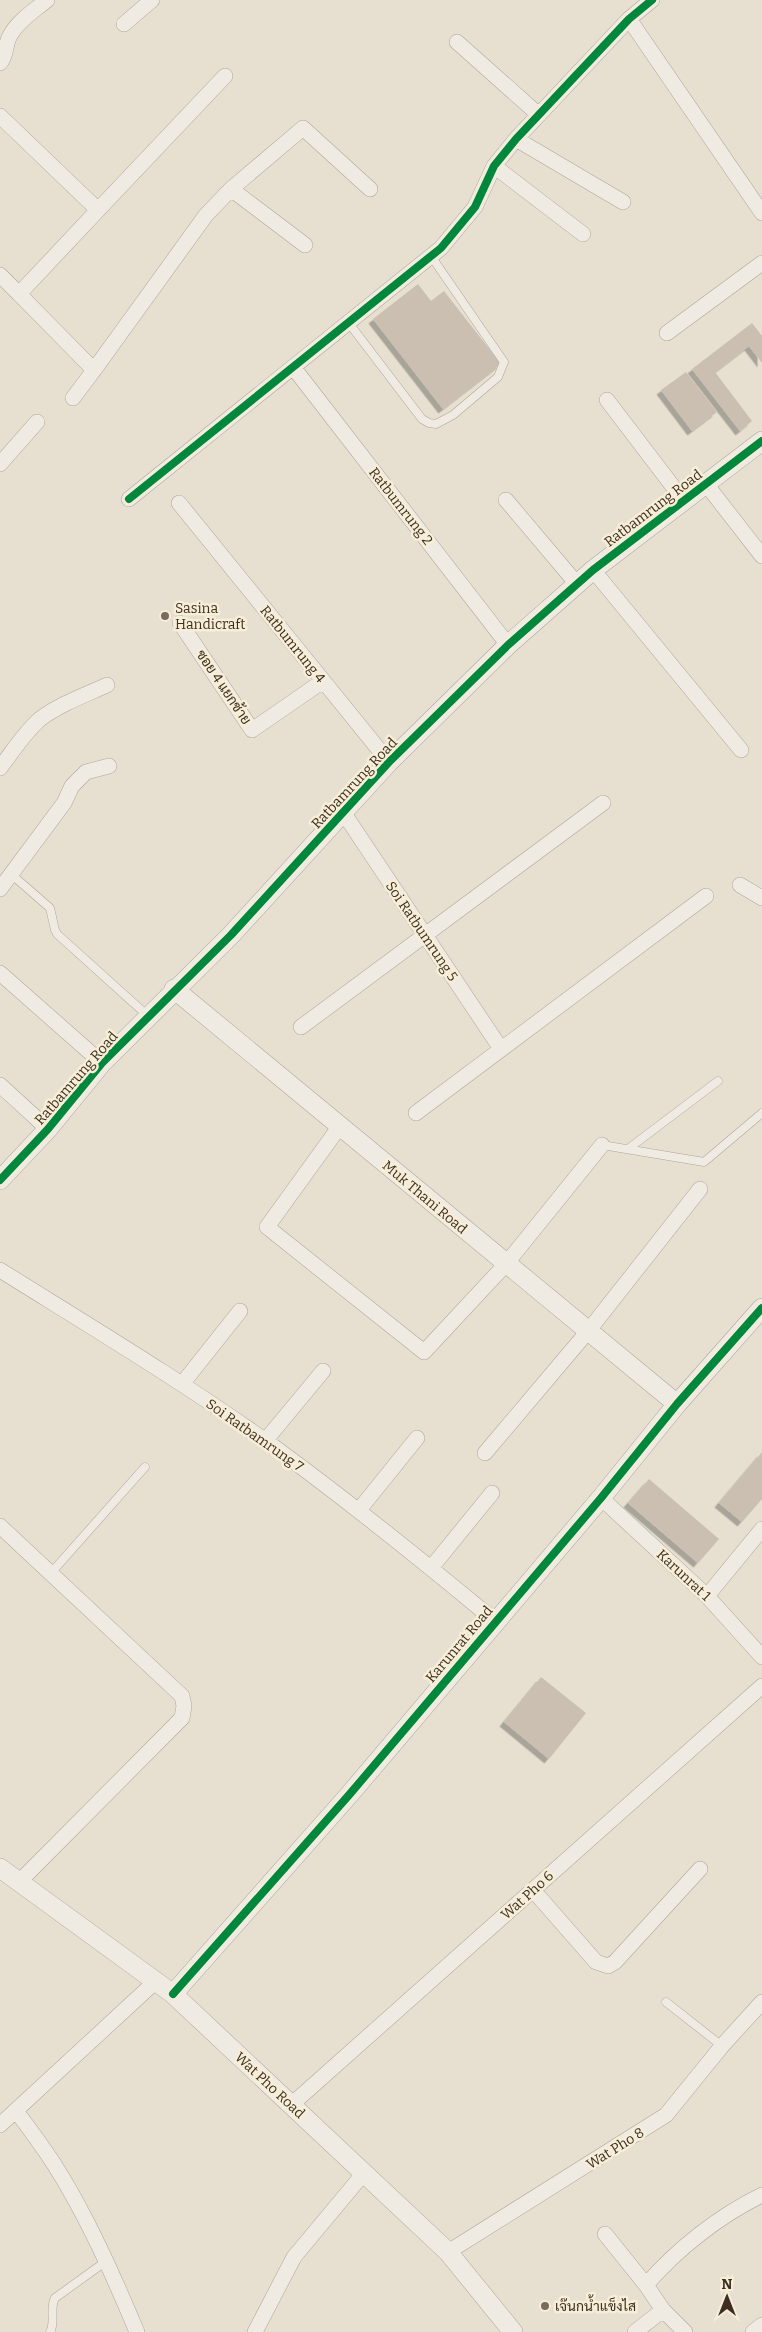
<svg xmlns="http://www.w3.org/2000/svg" width="762" height="2332" viewBox="0 0 762 2332" font-family="Bitter,Sarabun,serif">
<defs>
<filter id="shadow"><feDropShadow dx="-4.5" dy="4.5" stdDeviation="0" flood-color="#0004"/></filter>
</defs>
<rect width="100%" height="100%" fill="#e7e0d1"/>
<path fill="#cbbfb2" filter="url(#shadow)" d="M418,284L431,301L444,291L501,364L443,409L373,319Z
M752,323L762,336V363L749,346L715,372L752,421L740,431L692,369Z
M686,372L717,412L692,431L661,390Z
M762,1452V1499L742,1522L719,1503Z
M649,1479L719,1539L698,1563L628,1503Z
M541,1677L586,1713L549,1759L504,1722Z"/>
<g fill="none" stroke-linecap="round" stroke-linejoin="round">
<defs>
<path id="service" d="M348,322L422,419L429,423L436,424L453,415L498,377L504,362L431,256
M11,874L50,908L55,930L57,934L148,1016
M602,1145L704,1162L762,1113
M628,1149L718,1081
M51,1573L145,1467
M666,2002L722,2046
M50,2332C56,2322 49,2309 55,2298L105,2262"/>
<path id="minor" d="M629,19L762,213
M124,24L152,0
M457,42L539,115
M0,63C8,54 4,44 11,34C19,20 35,10 47,0
M0,116L98,210L19,294L0,275
M516,139L623,202
M494,166L583,234
M231,189L305,245
M98,210L225,76
M19,294L94,370L206,215L231,189L303,128L370,189
M667,333L762,263
M293,367L508,645
M73,398L94,370
M607,400L684,501
M0,464L37,422
M706,484L762,556
M129,499L441,248L475,207L494,166L516,139L629,19L652,0
M506,500L577,584
M179,503L389,762
M593,570L741,750
M180,623L252,730L323,681
M0,768C13,751 24,733 40,719C60,704 85,695 107,685
M343,812L501,1049
M740,885L762,898
M0,889L64,803L72,786L86,772L109,766
M0,973L102,1063
M301,1027L603,803
M0,1085L48,1129
M416,1113L706,896
M340,1126L267,1227L424,1352L506,1264L602,1145
M0,1270C93,1328 188,1385 277,1449C352,1504 424,1562 495,1621
M182,1384L240,1311
M265,1441L323,1371
M485,1453L589,1330L700,1189
M601,1498L707,1596L762,1657
M359,1510L417,1438
M0,1526L182,1696L184,1706L182,1718L20,1881
M431,1568L492,1493
M707,1596L762,1529
M533,1890L596,1962L608,1966L615,1962L700,1869
M291,2105L762,1686
M16,2111C29,2128 42,2146 54,2164C87,2216 113,2275 137,2332
M0,2125L156,1981
M605,2234L646,2285
M448,2252L666,2115L722,2046L762,2002
M255,2332L294,2257L364,2173
M635,2332L663,2310
M685,2332L663,2310L646,2285C677,2249 719,2216 762,2195
M753,2332L762,2325"/>
<path id="tertiary" d="M174,989L677,1404
M0,1180L48,1129L102,1063L231,935L389,762L508,645L593,570L762,441
M0,1868L173,1994L448,2252L513,2332
M173,1994L349,1795L601,1498L677,1404L762,1308"/>
</defs>
<use href="#service" stroke="#ada599" stroke-width="9"/>
<use href="#minor" stroke="#ada599" stroke-width="16"/>
<use href="#tertiary" stroke="#ada599" stroke-width="20"/>
<use href="#service" stroke="#efebe3" stroke-width="8"/>
<use href="#minor" stroke="#efebe3" stroke-width="15"/>
<use href="#tertiary" stroke="#efebe3" stroke-width="19"/>
<defs>
<path id="cycleway" d="M129,499L441,248L475,207L494,166L516,139L629,19L652,0
M0,1180L48,1129L102,1063L231,935L389,762L508,645L593,570L762,441
M173,1994L349,1795L601,1498L677,1404L762,1308"/>
</defs>
<use href="#cycleway" stroke="#f7eed8" stroke-width="11"/>
<use href="#cycleway" stroke="#00873e" stroke-width="8"/>
</g>
<g fill="#786c5e" stroke="#f7eed8" stroke-width="2">
<circle cx="165" cy="616" r="5"/>
<circle cx="545" cy="2306" r="5"/>
</g>
<g text-anchor="middle" stroke-width="5" stroke-linejoin="round" paint-order="stroke">
<g font-size="14" fill="#3d2e20" stroke="#f7eed8">
<text transform="translate(401 506) rotate(52)" y="5">Ratbumrung 2</text>
<text transform="translate(653 508) rotate(-37)" y="5">Ratbamrung Road</text>
<text transform="translate(293 644) rotate(51)" y="5">Ratbumrung 4</text>
<text transform="translate(224 687) rotate(56)" y="5">ซอย 4 แยกซ้าย</text>
<text transform="translate(354 783) rotate(-47)" y="5">Ratbamrung Road</text>
<text transform="translate(422 931) rotate(56)" y="5">Soi Ratbumrung 5</text>
<text transform="translate(76 1078) rotate(-49)" y="5">Ratbamrung Road</text>
<text transform="translate(425 1197) rotate(40)" y="5">Muk Thani Road</text>
<text transform="translate(255 1435) rotate(35)" y="5">Soi Ratbamrung 7</text>
<text transform="translate(684 1575) rotate(43)" y="5">Karunrat 1</text>
<text transform="translate(459 1644) rotate(-50)" y="5">Karunrat Road</text>
<text transform="translate(527 1895) rotate(-42)" y="5">Wat Pho 6</text>
<text transform="translate(270 2085) rotate(43)" y="5">Wat Pho Road</text>
<text transform="translate(615 2148) rotate(-32)" y="5">Wat Pho 8</text>
</g>
<g font-size="14" fill="#3d2e20" stroke="#f7eed8" text-anchor="start">
<text x="175" y="613">Sasina<tspan x="175" dy="16">Handicraft</tspan></text>
<text x="555" y="2311">เจ๊นกน้ำแข็งไส</text>
</g>
</g>
<g transform="translate(727 2297)" stroke="#f7eed8" stroke-width="4" paint-order="stroke">
<path d="M0-4L9 19L0 12L-9 19Z" fill="#3d2e20"/>
<text y="-8" font-size="14" font-weight="bold" text-anchor="middle" fill="#3d2e20">N</text>
</g>
</svg>
